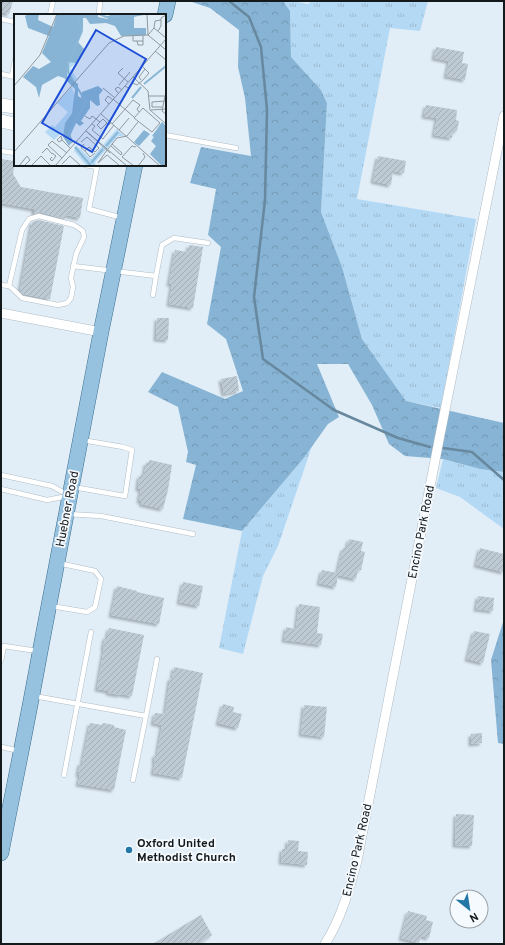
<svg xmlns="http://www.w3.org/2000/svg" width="505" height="945" viewBox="0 0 505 945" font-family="Overpass,sans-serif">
<defs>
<pattern id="grass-tufts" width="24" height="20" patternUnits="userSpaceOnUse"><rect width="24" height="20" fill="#b4d9f4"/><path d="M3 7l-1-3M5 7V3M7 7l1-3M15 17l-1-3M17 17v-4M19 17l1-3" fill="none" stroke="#9abad1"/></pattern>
<pattern id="forest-crowns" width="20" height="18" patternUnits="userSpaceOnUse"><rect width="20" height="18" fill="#87b4d4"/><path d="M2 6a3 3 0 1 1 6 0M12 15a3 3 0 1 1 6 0" fill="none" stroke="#749ab5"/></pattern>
<pattern id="building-hatch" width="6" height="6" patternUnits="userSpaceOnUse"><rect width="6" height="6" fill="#bdcad3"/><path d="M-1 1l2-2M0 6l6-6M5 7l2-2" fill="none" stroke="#a2adb5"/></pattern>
<filter id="shadow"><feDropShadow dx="-2.5" dy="2.5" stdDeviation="1" flood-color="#0004"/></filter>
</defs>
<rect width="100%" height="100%" fill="#e1eef8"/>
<path fill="url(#grass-tufts)" d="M283,1H293L308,4L312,1H428L420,31L390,28L357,199L476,219L441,408L406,401L362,339L342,267L321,212L327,103L321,90L291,57L290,11Z
M312,446L278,546L263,576L243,654L219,648L242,531L303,459Z
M443,459L480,469L504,472V529L460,497L436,488Z"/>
<path fill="url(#forest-crowns)" d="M189,1H283L290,11L291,57L321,90L327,103L321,212L342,267L362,339L406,401L504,423V472L480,469L443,459L405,456L389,444L372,405L348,364H317L339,417L328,424L303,459L242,531L183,519L196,465L186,462L188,452L178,407L148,392L162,372L225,399L243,391L226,339L207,324L221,247L208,235L216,189L190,183L201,147L251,156L245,98L238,67L239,30L210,8Z
M504,619V744L498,743L491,660Z"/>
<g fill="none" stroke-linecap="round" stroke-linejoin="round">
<path stroke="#67889e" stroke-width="2.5" d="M229,1L249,17L261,47L267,110L265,200L254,297L263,359L334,410L398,438L430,447
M443,448L472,452L504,480"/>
</g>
<path fill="url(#building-hatch)" filter="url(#shadow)" d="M1,1H13L9,14L1,12Z
M436,47L464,52L462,63L468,64L465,80L446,76L449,61L434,58Z
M426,105L457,110L456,120L459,121L457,131H453L452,138L434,135L437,118L424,116Z
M378,156L406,161L404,173L393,171L391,185L373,181Z
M1,159L15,161L13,174L21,187L83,198L80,218L66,215L65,219L40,212L34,214V209L1,203Z
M39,220L64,226L50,299L23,294L20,290L32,222Z
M189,245L203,247L193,308L169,304L172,284H169L175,250L188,252Z
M157,318H169L168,340L156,339Z
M237,376L239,391L224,394L221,379Z
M150,460L172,465L168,490L163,509L141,504L142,501H139L141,489H138L139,477H140L141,474L144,475L146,463H148Z
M349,539L363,542L361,551L365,552L361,570H358L356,579L338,575L336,587L319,583L322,570L337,573L343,548H347Z
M480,548L504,554V572L476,565Z
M183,582L203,586L199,606L179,602Z
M117,586L137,591V592L164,598L159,624L111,615Z
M478,596L494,598L493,611L476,609Z
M299,604L320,607L317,633L323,634L321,645L284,640L286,627L296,629Z
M109,628L144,635L132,696L120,694V695L108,693L109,691L97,689L104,648H103L105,637H107Z
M474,631L490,634L483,663L467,659Z
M174,667L203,673L182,778L153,773L155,761H154L155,754L157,755L162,725L153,723L155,713L165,714L170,678H172Z
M223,704L234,707L233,712L242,714L238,728L218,723Z
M304,705L327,707L324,737L301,734Z
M90,723L102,725L103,723L114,725V727L126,730L114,790L78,784L80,775L78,774L80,763H82Z
M482,733V743L471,744V734Z
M456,814L474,815L472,846L455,845Z
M288,840L299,841L298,851L308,852L307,865L281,862L282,849H287Z
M408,911L427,916L426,920L433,922L429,938L421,936L419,943L401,938Z
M201,915L212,935L198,944H153Z"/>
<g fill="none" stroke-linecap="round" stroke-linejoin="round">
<defs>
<path id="lane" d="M50,15L53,1
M99,15L100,1
M1,19L15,22
M1,74L15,77
M12,76L15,60
M165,135L236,148
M1,151L15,153
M85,165L97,167L89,209L123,218
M73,266L156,276L162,245L174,238L208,243
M1,285L9,286L13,289L22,298L58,305L67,303L71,298L73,287L71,278L76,254L84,237L83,231L74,225L39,216L29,219L22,230L9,286
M153,295L156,276
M1,475L52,486L68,495
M73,487L125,496L132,450L123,447L82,440
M1,489L47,500L68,496
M68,514L101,516L193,534
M51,606L87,612L95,607L101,579L95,571L58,563
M1,661L4,646L37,651
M34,696L146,716L133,780
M146,716L157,659
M2,747L19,751
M64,775L91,632"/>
<path id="street" d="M1,313L101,332
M325,944C341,919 349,890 357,861L440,435L504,116"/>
<path id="secondary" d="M1,105L15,107
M1,121L15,124"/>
<path id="primary" d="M165,15L168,1
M1,853C14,786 28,719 40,652L101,332L135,165"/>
</defs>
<use href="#lane" stroke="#b0bdc6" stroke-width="5.5"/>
<use href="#street" stroke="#b0bdc6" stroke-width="10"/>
<use href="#secondary" stroke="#b0bdc6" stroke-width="14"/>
<use href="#primary" stroke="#3b6d8c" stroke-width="16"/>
<use href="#lane" stroke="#fff" stroke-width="4.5"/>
<use href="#street" stroke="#fff" stroke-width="9"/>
<use href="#secondary" stroke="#fff" stroke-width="13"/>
<use href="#primary" stroke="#96c2df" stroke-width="15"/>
</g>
<circle fill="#2377a7" stroke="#f5fafe" stroke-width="1.5" cx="129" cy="850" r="4"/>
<g text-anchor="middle" stroke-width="3.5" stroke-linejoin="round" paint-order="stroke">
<g font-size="12" fill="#14191c" stroke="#f5fafe">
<text transform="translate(67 509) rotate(-79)" y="4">Huebner Road</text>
<text transform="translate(421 532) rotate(-79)" y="4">Encino Park Road</text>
<text transform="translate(357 850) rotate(-77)" y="4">Encino Park Road</text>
</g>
<g font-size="12" font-weight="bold" fill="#14191c" stroke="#f5fafe" text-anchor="start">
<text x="137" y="847">Oxford United<tspan x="137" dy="14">Methodist Church</tspan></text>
</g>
</g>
<g transform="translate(14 14)">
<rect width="152" height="152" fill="#e1eef8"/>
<path d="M53,48L62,49L56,54L63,65L60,68L53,62ZM58,73L61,84L58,99L51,109L50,122L46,120L40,126L31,118L38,111L41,113L54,98L43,89ZM103,115L110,122H104L81,148L82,152H73L60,137L62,131L77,145Z" fill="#b4d9f4"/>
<path d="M14,0H25L24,6L39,13L43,0H84V3L93,5L97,0H132L120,3V14H132V21L107,22L101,12L92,9L76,10L72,4H69V14L64,28L71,36L62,49L53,48V62L64,70V82L67,84L68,78L84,72L89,76L85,81L86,91L83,92L76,86V94L67,107L70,109L66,112L62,109L56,122L59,127L55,132L49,123L51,109L58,99L61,75L50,64L44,62L28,71L25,84L22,73L9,63L19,52L25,55L37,48L28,39L35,22L14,14L11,2ZM148,108L152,112V152H148L136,140L142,132L137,127L140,123L138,122ZM130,116L136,120L125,132L120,128Z" fill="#87b4d4"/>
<path fill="none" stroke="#8ab7d6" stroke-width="2" d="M85,0L92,3L131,0M60,69L54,58V50L68,17L64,4L66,0M130,70L152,52M118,84L127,73M58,129L55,119L72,88L61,70M92,132L104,118M61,133L77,152M77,149L89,135"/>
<path fill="none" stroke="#8f99a0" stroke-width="1" d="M133,0L134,21L152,36M140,14L152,24M144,17L147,12V4L152,1M119,22V27H129M123,27L124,31H129V22M141,37L152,46M109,54L104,59L114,68M119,63L134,77L136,96L152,110M127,66L125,63L131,55M105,71L116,58M0,72L26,41L43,0M111,72L114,74L119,69L123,71L129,66L135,59L128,52M89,74L101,84M104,79L101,75L104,73L108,76M135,82H151L148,97L152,100M99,85L120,103M95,90L91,86L94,82L99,86M148,93H138V88L151,87M129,94L146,109L138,118L120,104ZM137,96L152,95M87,100L146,152M71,102L76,105L78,102L86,108M93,109L87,115L83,111L89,105L95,111L97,108M78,110L81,112L78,116L89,125L100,111M98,110L119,86L126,91L123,95L125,98M105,116L115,104M72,117L113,152M72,117L96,139M48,126L45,128L43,126L47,122L48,126L56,134M67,128L73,123L85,134L81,138L75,133L71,137L67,134L70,130M97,132L107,141L108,139L98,130M94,135L103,124L113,122L124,108M93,136L84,149L93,141L106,152M71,137L76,143L81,139M0,138L95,29L110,22L134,21L140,14L141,7L147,6M28,139L33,134L38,140M38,139L42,142L38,147L36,145L38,143M108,143L118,132L122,133M108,143L120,152M48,144L34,131L38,127L53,139M48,150L56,142L67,152M5,152L13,142L16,146L11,151M17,152L27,142L37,152M41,152L152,25M124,152L131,143L129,139"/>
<path fill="#1d4ed8" fill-opacity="0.15" stroke="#1d4ed8" stroke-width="2" d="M82,16L132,45L78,138L28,109Z"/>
<rect width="152" height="152" fill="none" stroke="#14191c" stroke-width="2"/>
</g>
<rect width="505" height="945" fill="none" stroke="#14191c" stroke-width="4"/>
<g transform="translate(469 909) rotate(150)"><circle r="19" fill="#f5fafe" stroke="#9ba0a4"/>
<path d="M0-3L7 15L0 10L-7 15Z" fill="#2377a7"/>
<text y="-6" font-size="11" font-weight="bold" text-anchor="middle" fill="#14191c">N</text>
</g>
</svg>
